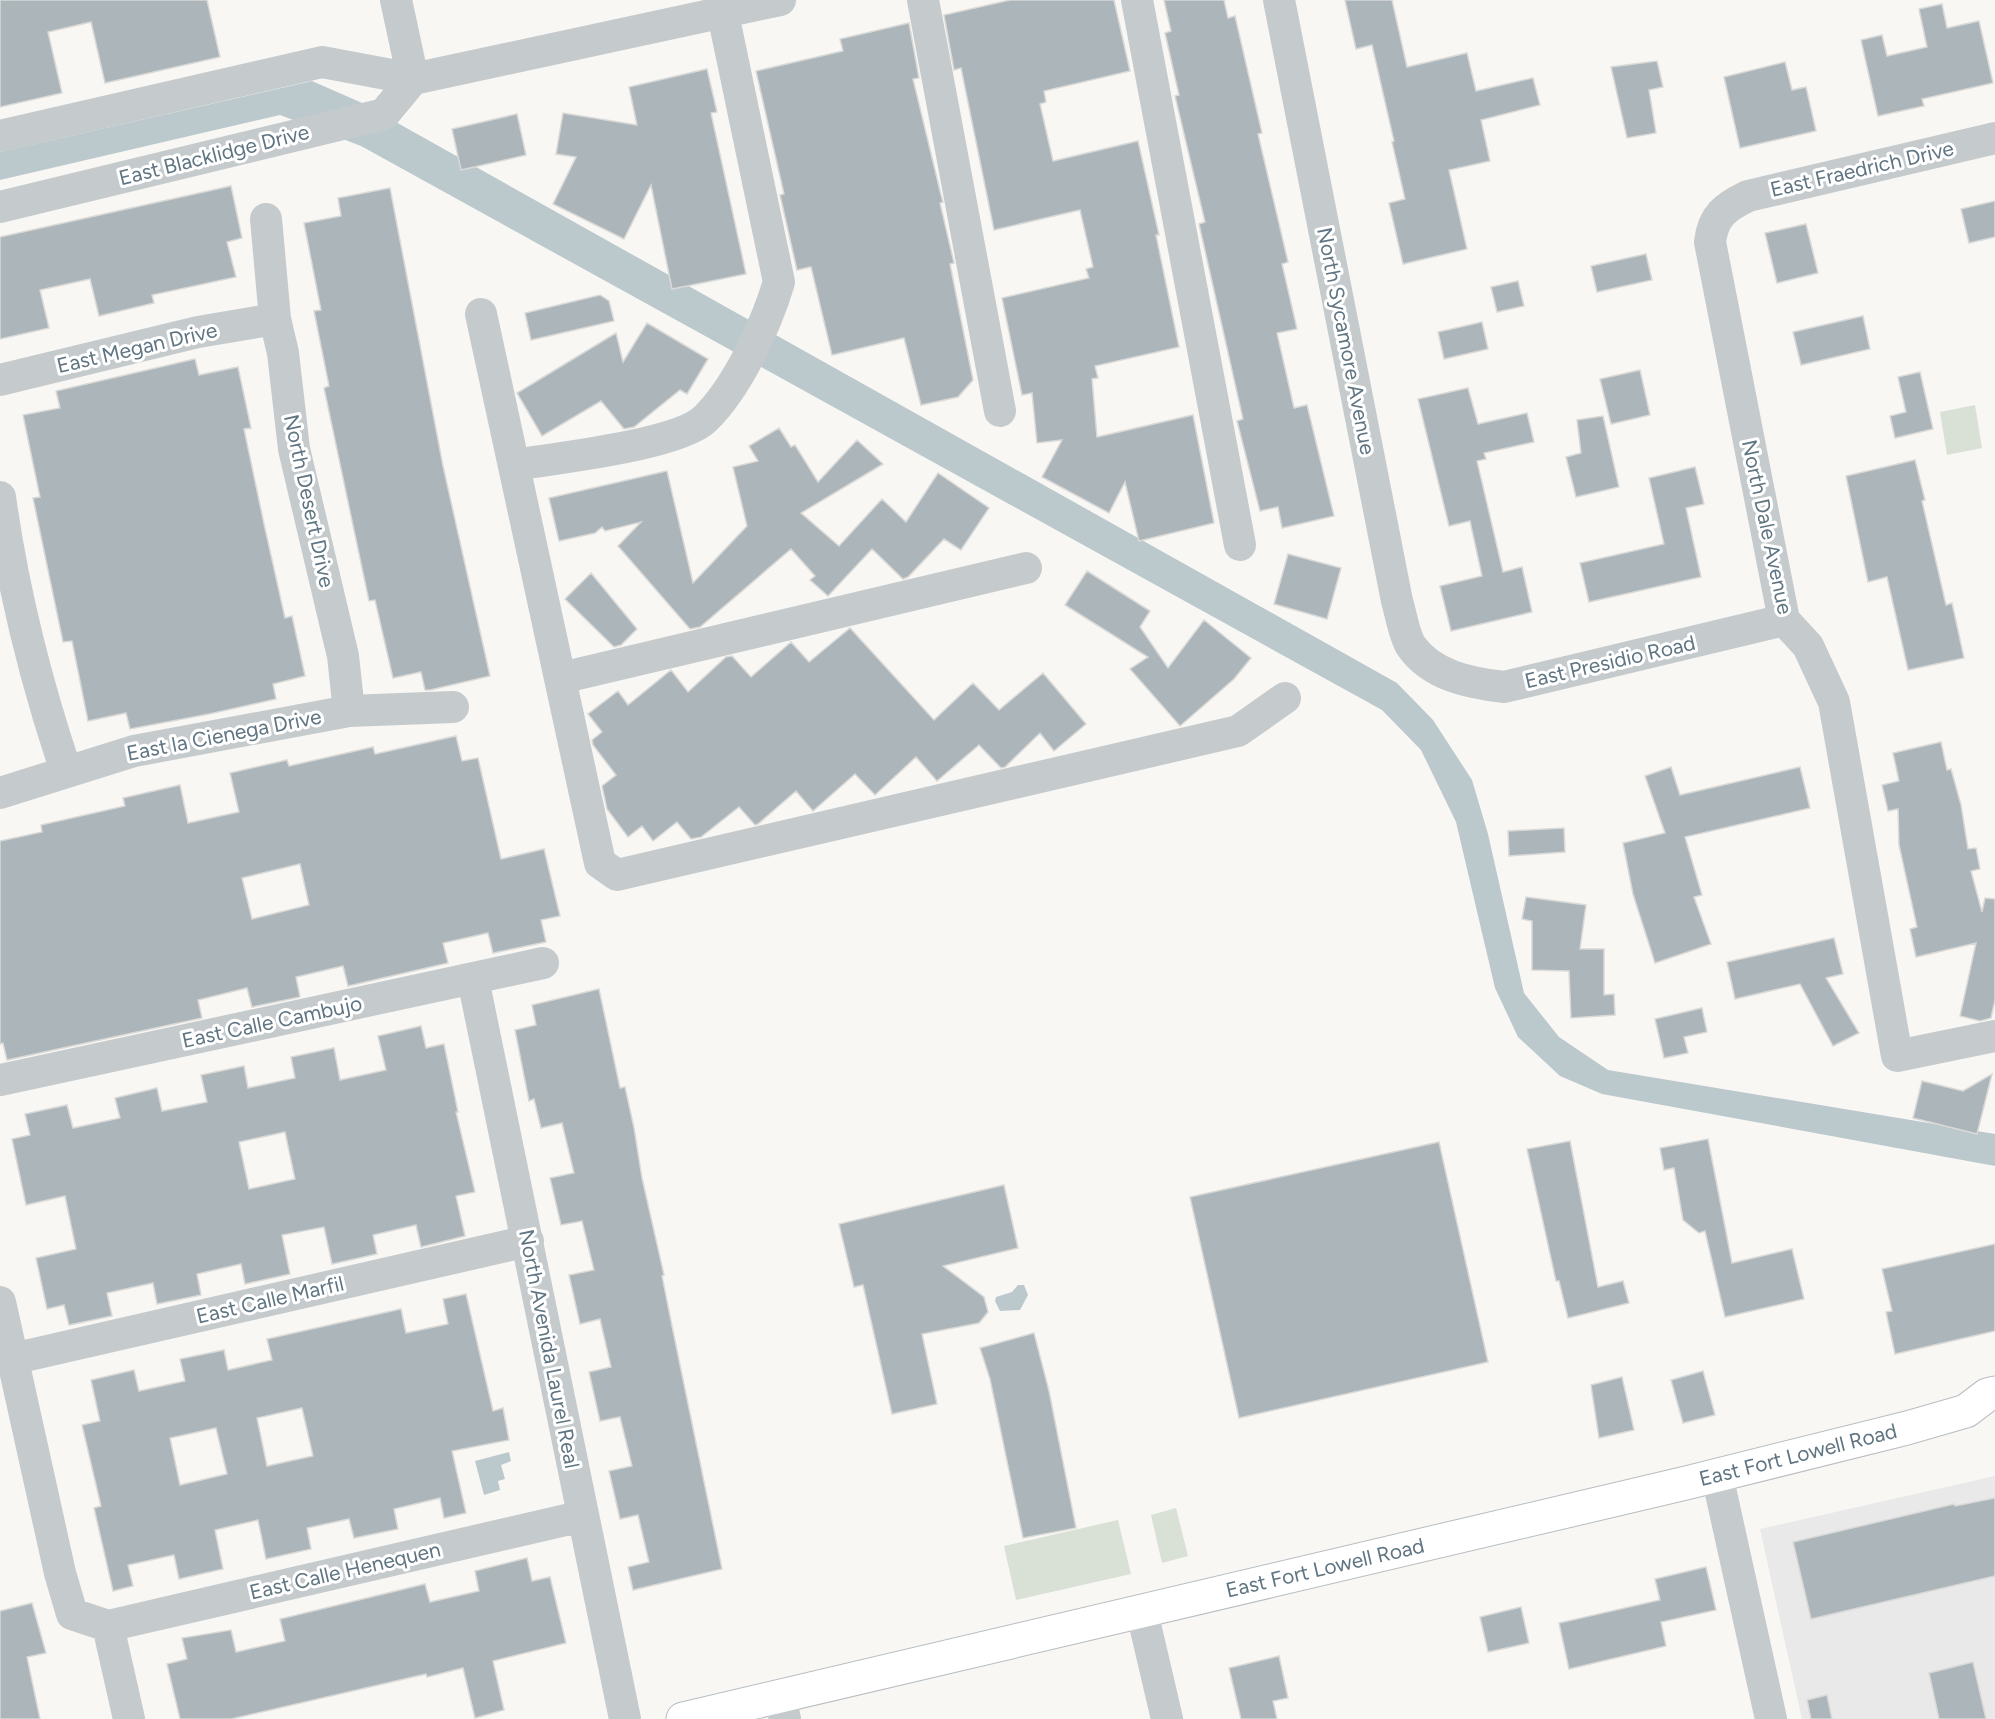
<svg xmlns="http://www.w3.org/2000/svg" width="1995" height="1719" viewBox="0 0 1995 1719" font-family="Figtree,sans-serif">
<rect width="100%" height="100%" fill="#f8f7f4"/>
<path fill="#e8e9e8" d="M1995,1476V1719H1802L1760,1529Z"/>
<path fill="#d9e0d5" d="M1975,405L1982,448L1947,455L1940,412Z
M1176,1508L1188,1556L1162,1563L1151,1515Z
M1118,1520L1131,1574L1016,1600L1004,1546Z"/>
<path fill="#bbc9cd" d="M312,81L360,102L1397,683L1433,720L1472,780L1488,834L1524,993L1559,1037L1608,1070L1995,1134V1166L1602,1094L1560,1076L1518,1037L1495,988L1456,822L1421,750L1382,710L361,146L280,115L0,180V152Z
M1018,1285H1024L1028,1295L1020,1310L1000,1311L995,1301L996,1297L1012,1292Z
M509,1452L511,1461L501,1465L505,1479L498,1481L500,1490L484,1495L475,1461Z"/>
<path fill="#abb5ba" stroke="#d9d9d7" stroke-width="1.5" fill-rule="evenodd" d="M0,0H207L220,57L105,83L91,22L48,32L62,93L0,107Z
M1010,0H1114L1130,71L1044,91L1046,102L1040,104L1053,161L1138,141L1159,235H1156L1179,347L1095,366L1098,378L1092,379L1097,437L1193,415L1214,523L1139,541L1125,482L1109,513L1042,477L1062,440L1037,443L1032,393L1022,395L1002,298L1089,278L1086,269L1093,267L1080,210L994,230L961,68L954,70L944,15Z
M1164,0H1224L1228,18L1235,16L1262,133L1258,134L1288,262L1282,264L1297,329L1277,333L1294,408L1307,405L1334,516L1282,528L1278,507L1260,511L1237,421L1243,419L1199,224L1205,222L1175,96L1179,95L1165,33L1171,31Z
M1345,0H1392L1407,67L1467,53L1476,91L1533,78L1540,105L1481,120L1490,161L1449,170L1467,249L1403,264L1389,203L1405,199L1392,142L1394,141L1372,45L1356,49Z
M1942,4L1947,28L1979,21L1993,83L1922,99L1924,106L1878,116L1861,40L1882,35L1887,56L1927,47L1919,9Z
M909,23L919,78L913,79L941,195L943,202L940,203L954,263L950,264L973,380L958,397L921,405L904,338L832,355L811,267L797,270L780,195L784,194L756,71L843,51L840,39Z
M1657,61L1663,87L1649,90L1656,133L1627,138L1611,67Z
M1785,62L1792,90L1806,87L1816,131L1740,148L1724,77Z
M707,69L717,112L711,113L746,274L672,289L651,185L624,239L553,204L576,157L556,154L563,113L637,125L629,87Z
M517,114L526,155L461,170L452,129Z
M231,186L242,238L227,242L236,277L152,295L154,303L99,316L90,279L40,290L49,328L0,339V237Z
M390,188L443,466L490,676L430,690H425L421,672L393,678L375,600L369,601L324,388L329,386L314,311L321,310L304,223L341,216L338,198Z
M1995,201V237L1969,243L1961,209Z
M1806,224L1818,273L1777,283L1765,233Z
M1646,254L1652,280L1597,292L1591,266Z
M1518,281L1524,306L1497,312L1491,287Z
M600,295L609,301L614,321L531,340L525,313Z
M1863,316L1870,349L1801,365L1793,332Z
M1482,322L1488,349L1444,359L1438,332Z
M647,323L708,359L687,394L680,390L634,427L624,429L601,401L542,436L517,393L616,333L623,362Z
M195,359L199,375L238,367L251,428L244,429L264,524L285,618L292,616L305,676L273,684L276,699L209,714L130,729L126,713L88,721L72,641L63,642L33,498L40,497L23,415L60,408L56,391Z
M1640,370L1650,415L1611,424L1600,379Z
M1920,372L1933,429L1895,438L1890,416L1906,412L1898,377Z
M1468,388L1478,424L1527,413L1534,442L1484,453L1486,459L1477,461L1503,572L1522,567L1532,612L1451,631L1440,586L1482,576L1470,521L1449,526L1418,399Z
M1603,416L1619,487L1576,497L1566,457L1581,453L1577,420Z
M779,428L791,447L795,445L818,482L857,440L883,464L801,513L839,546L882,499L906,522L938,473L989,508L961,550L944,539L908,577L903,579L872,549L828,596L810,580L815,576L791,549L700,627L690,629L618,546L641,522L605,531L602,527L595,533L559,541L549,498L667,471L693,583L747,526L733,467L758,461L749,446Z
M1915,460L1925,500L1922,501L1946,605L1952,603L1964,658L1908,670L1887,577L1868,582L1846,476Z
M1695,467L1704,504L1686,508L1701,577L1589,602L1580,563L1664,544L1649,478Z
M1288,554L1341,568L1327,619L1274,604Z
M1087,571L1150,611L1140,627L1168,668L1204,620L1251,658L1234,679L1180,726L1130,669L1148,657L1065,605Z
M591,573L637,629L621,645L614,647L565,599Z
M850,628L934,720L973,683L999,710L1043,673L1086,724L1054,751L1040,733L1005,767L1001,768L979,745L937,781L916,757L875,795L855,774L813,811L796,791L758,824L755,825L739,807L701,837L691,839L677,822L653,841L642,826L628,837L607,809L602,786L616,775L593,745L592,740L602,732L588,714L618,691L628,705L671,670L688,692L726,657L732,656L751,677L791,642L809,662Z
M456,736L462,761L478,758L501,859L544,849L560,916L541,920L546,942L493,953L488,933L443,943L448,963L348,986L343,966L296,977L300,997L252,1007L247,988L198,1000L202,1018L7,1060L3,1043L0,1044V841L42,832L41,825L125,806L123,798L180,785L188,823L239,812L230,773L287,760L289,766L373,747L375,754ZM300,864L309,905L252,919L242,878Z
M1941,742L1947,770L1951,769L1961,805L1968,849L1976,848L1980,869L1971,871L1982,912L1985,898L1995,899V1000L1991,1018L1980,1021L1960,1016L1976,943L1916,957L1910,929L1917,927L1899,845L1898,809L1888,811L1882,785L1899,781L1893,753Z
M1671,767L1680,795L1800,767L1810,808L1685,837L1702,895L1694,897L1711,944L1655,963L1633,894L1623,843L1665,833L1645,776Z
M1564,828L1565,852L1509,856L1508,831Z
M1526,897L1586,905L1580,949H1604V995L1614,994L1615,1015L1571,1018L1569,971L1532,970V921L1522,919Z
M1834,938L1843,974L1826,978L1859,1033L1833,1046L1800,984L1735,999L1727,962Z
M599,989L620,1088L625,1087L634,1128L642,1178L664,1275L662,1276L672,1326L722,1569L633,1590L628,1567L649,1562L638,1515L620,1519L609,1471L632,1466L620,1417L600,1421L589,1372L611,1367L600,1319L580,1324L569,1275L594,1270L582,1221L561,1225L550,1178L574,1173L562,1123L541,1128L534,1099L529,1101L515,1030L536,1025L532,1005Z
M1702,1008L1707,1032L1684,1037L1688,1053L1664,1058L1655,1019Z
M421,1026L426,1048L444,1044L458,1112H456L475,1192L456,1196L465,1236L421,1247L416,1225L373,1235L377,1254L332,1264L324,1227L282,1235L290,1274L245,1284L241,1264L197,1274L201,1295L157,1304L153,1283L107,1293L112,1316L69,1325L64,1305L47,1309L36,1258L76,1249L65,1196L26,1205L12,1139L30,1135L25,1114L67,1105L73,1128L120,1118L115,1098L157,1088L162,1111L207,1102L201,1075L244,1066L248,1088L295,1078L291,1057L334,1048L340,1080L386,1070L378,1036ZM285,1132L295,1179L249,1189L239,1142Z
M1992,1074L1977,1134L1913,1118L1922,1081L1963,1091Z
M1708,1139L1732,1263L1792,1249L1804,1299L1725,1317L1705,1231L1699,1233L1683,1220L1674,1168L1664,1170L1660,1148Z
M1570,1141L1598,1287L1623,1281L1629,1303L1568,1318L1559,1281H1556L1527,1149Z
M1439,1142L1488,1362L1239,1418L1190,1197Z
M1004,1185L1018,1248L943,1266L984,1297L988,1312L979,1323L922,1334L937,1404L892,1414L863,1285L854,1287L839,1224Z
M1995,1244V1331L1895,1354L1886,1312L1892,1311L1882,1269Z
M466,1294L493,1411L503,1408L509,1440L452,1451L466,1513L444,1518L440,1498L394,1509L398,1529L354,1538L349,1519L307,1528L311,1549L266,1559L258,1520L215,1530L223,1569L179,1579L174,1555L128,1565L133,1586L113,1591L94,1508L101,1506L82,1425L100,1421L91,1380L134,1370L139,1391L185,1381L180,1359L224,1350L228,1370L272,1360L267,1339L401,1309L406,1333L448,1324L443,1299ZM302,1408L313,1456L267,1466L257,1418ZM216,1428L227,1474L180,1485L170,1438Z
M1034,1333L1049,1391L1076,1528L1023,1538L990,1379L980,1348Z
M1703,1371L1715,1415L1683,1423L1671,1380Z
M1622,1377L1634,1430L1599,1438L1591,1385Z
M1995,1498V1576L1811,1619L1793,1542L1954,1504L1955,1506Z
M527,1558L532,1581L550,1577L566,1643L493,1661L504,1710L475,1718L463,1668L427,1677L426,1674L231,1719H180L167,1664L187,1659L182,1638L231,1630L236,1652L285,1641L280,1619L425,1584L430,1602L479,1591L475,1571Z
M1706,1567L1716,1610L1661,1622L1666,1646L1569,1669L1559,1623L1660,1600L1655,1579Z
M32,1603L46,1653L27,1657L40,1719H0V1611Z
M1521,1607L1529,1643L1488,1652L1480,1617Z
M1279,1656L1288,1698L1273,1701L1277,1719H1241L1229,1668Z
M1973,1662L1986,1719H1939L1929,1673Z
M1827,1695L1832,1719H1811L1807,1700Z"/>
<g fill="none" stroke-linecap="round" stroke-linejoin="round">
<defs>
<path id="secondary" d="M683,1719L1686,1483L1907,1428L1966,1411L1987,1395L1995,1393"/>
</defs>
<use href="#secondary" stroke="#b7bdc1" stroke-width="35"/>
<path stroke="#c5cacd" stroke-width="32" d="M396,0L413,79
M923,0L1000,411
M1137,0L1240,545
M1279,0L1397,601C1401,614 1404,635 1411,646C1432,676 1470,683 1504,687L1784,620
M0,136L322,62L413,79L780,0
M1995,138L1748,196C1725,207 1713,216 1710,242L1784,620L1808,646L1834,702L1897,1056L1995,1036
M0,207L384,114L413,79
M266,219L275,319L283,353L294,449L343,656L349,711
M481,314L600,863L617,875L1238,731L1285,698
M0,380L198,332L275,319
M515,465C557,458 678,445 705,419C738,387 766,325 779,282L723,14
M0,497C13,590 36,682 66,771
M561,678L1026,568
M0,793L134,751L349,711L453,707
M473,979L625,1719
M0,1080L543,963
M0,1302L60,1573L72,1614L108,1626
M12,1359L528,1241
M1717,1475L1771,1719
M1142,1612L1167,1719
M108,1626L583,1516
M108,1626L129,1719
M780,1697L785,1719"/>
<use href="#secondary" stroke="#fff" stroke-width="33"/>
</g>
<g text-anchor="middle" stroke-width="6" stroke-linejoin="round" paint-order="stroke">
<g font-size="21" fill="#607582" stroke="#fff">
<text transform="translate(214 155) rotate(-14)" y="7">East Blacklidge Drive</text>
<text transform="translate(1862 169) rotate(-13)" y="7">East Fraedrich Drive</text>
<text transform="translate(1346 341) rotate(79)" y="7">North Sycamore Avenue</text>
<text transform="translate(137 348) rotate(-13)" y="7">East Megan Drive</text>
<text transform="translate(309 501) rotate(78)" y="7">North Desert Drive</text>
<text transform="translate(1767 527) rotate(78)" y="7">North Dale Avenue</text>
<text transform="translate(1610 662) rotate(-13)" y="7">East Presidio Road</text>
<text transform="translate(224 735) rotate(-11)" y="7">East la Cienega Drive</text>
<text transform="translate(272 1022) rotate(-12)" y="7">East Calle Cambujo</text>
<text transform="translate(270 1300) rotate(-13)" y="7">East Calle Marfil</text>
<text transform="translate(549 1349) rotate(79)" y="7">North Avenida Laurel Real</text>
<text transform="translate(1798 1455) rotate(-14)" y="7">East Fort Lowell Road</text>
<text transform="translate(1325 1568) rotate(-13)" y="7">East Fort Lowell Road</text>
<text transform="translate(345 1571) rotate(-13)" y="7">East Calle Henequen</text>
</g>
</g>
</svg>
